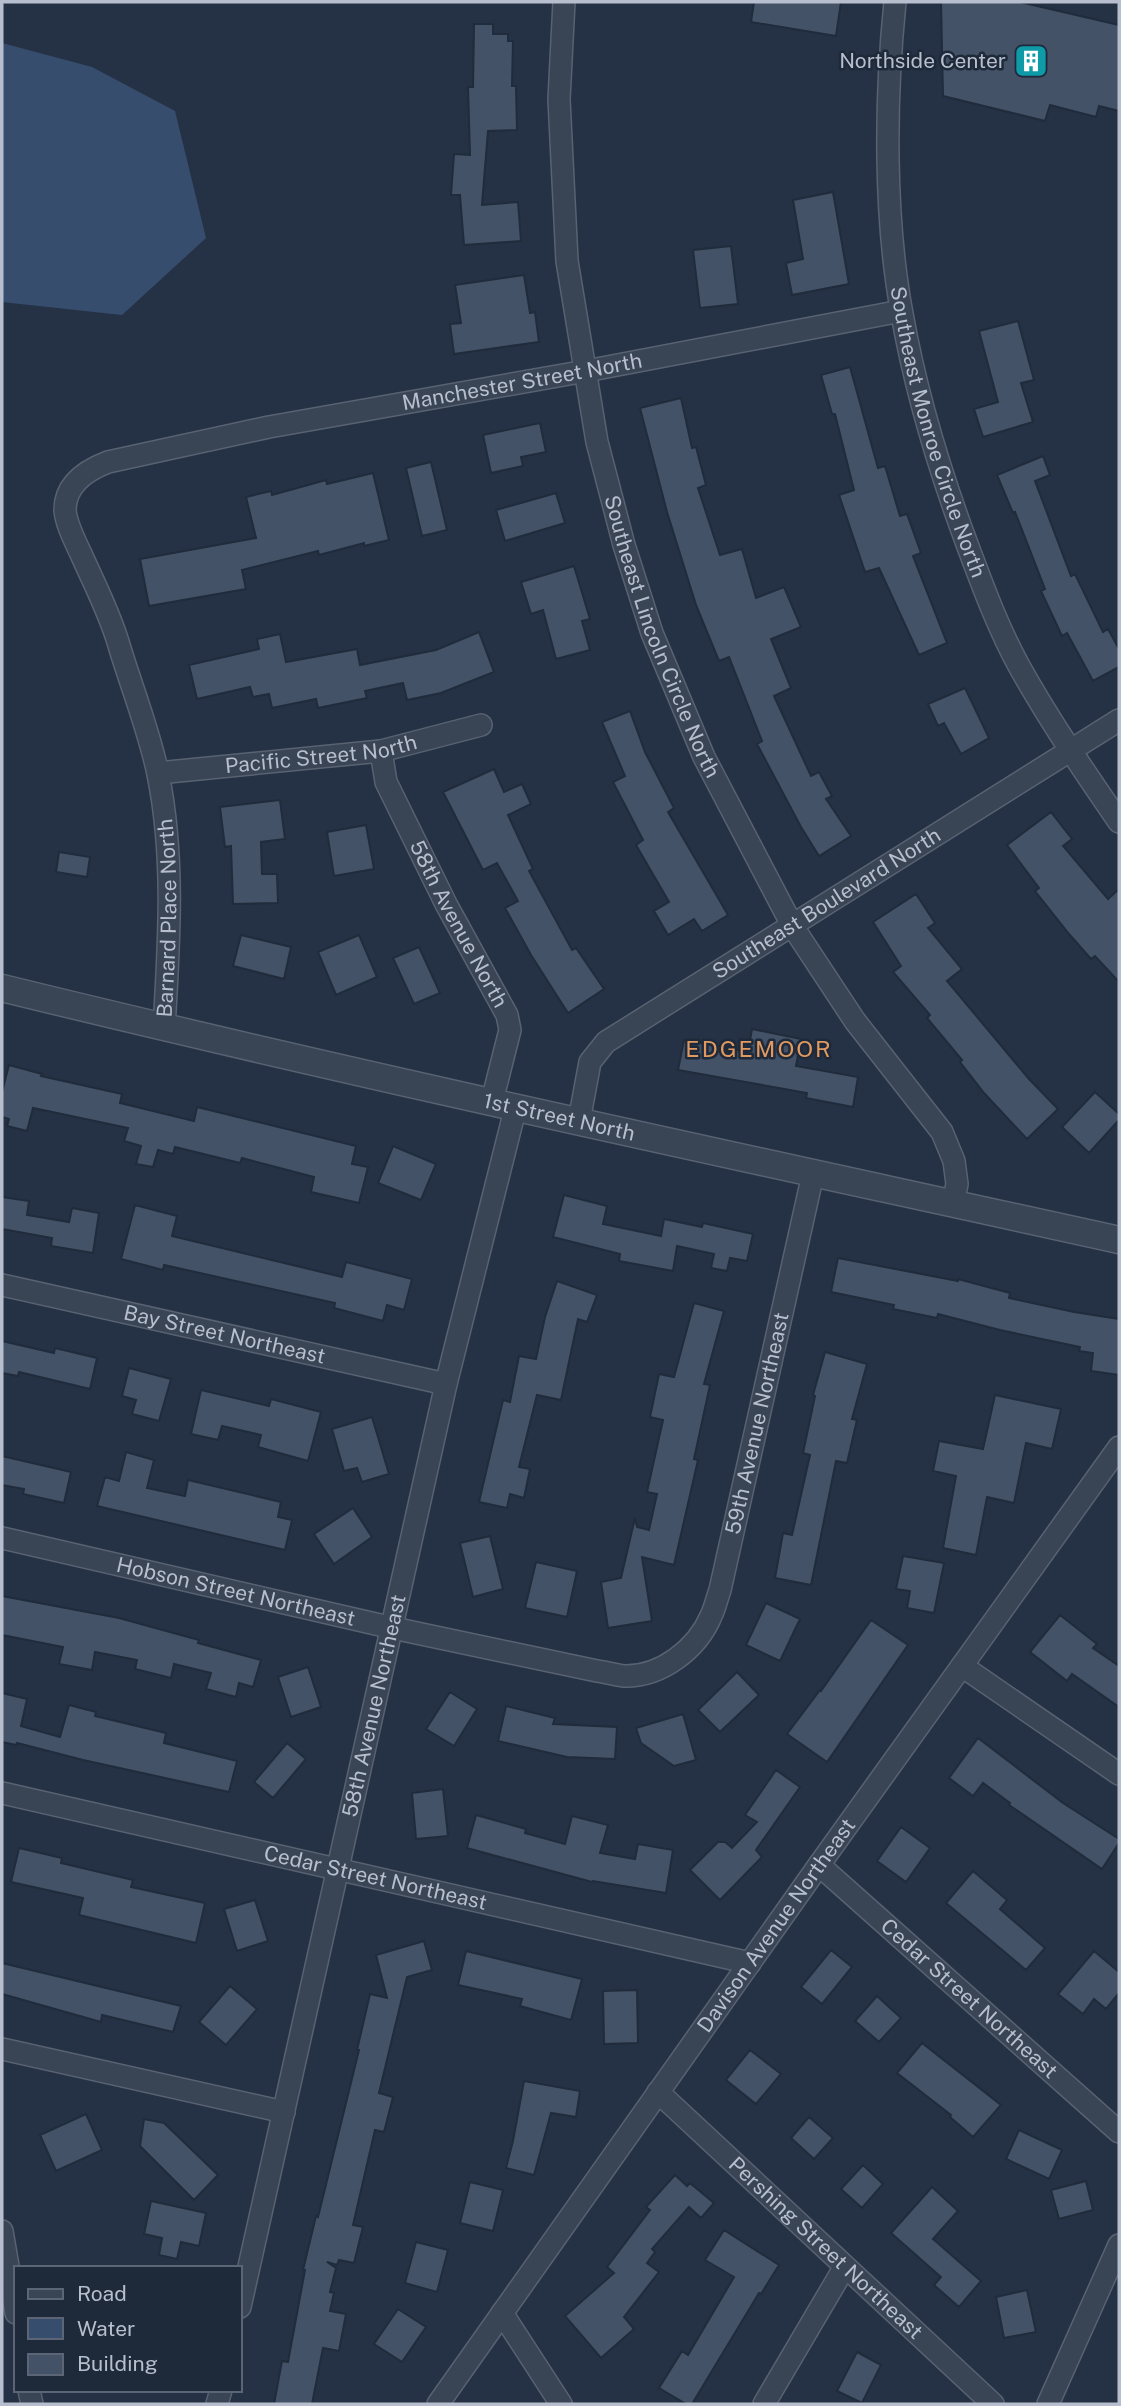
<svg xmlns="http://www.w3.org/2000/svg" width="1121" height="2406" viewBox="0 0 1121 2406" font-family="'Public Sans',sans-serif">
<rect width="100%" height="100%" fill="#253245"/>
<path fill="#374d6d" d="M2,43L92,67L175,111L206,238L122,315L2,302Z"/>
<path fill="#435267" stroke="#202b3b" stroke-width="2" d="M754,2H841L836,36L751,22Z
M941,2H1020L1119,25V111L1099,106L1096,117L1050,105L1045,121L943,96Z
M474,24H493V34H508V41H513L512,86H516L517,130L488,131L482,205L518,202L521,241L464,245L460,195H451L454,154L470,155L468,87H473Z
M833,192L849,284L792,295L786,263L803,259L793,200Z
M731,246L738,304L700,308L693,250Z
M524,275L530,313L535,312L539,342L454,354L450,324L461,323L455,285Z
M1018,321L1034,380L1021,383L1033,422L983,437L974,409L998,402L979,331Z
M850,367L878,468L885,466L900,516L907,514L921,553L913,556L947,643L919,655L879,568L865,572L839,495L854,490L835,414H832L821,375Z
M681,398L692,448L696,447L706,485L698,488L720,555L742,549L756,598L784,587L801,627L771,639L791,688L774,696L811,776L819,772L832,796L826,799L851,836L819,856L801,827L757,744L762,741L729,657L719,661L696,605L667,512L640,408Z
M540,423L546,452L521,457L523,466L491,473L483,435Z
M1043,456L1050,475L1035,481L1071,576L1075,574L1103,632L1108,629L1119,649V667L1093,681L1067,633L1062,636L1041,591L1045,589L1015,512L1013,513L997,475Z
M431,462L447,530L422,536L406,468Z
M373,473L389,540L364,546V543L319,555L318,551L242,570L246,589L149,606L140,559L256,538L246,497L271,491L272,495L326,480L327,484Z
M556,493L565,523L505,541L496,510Z
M574,566L590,619L582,621L590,650L556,659L543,610L531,614L521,582Z
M479,632L494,672L441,693L407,700L403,683L365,691L367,698L318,708L316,699L272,708L269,694L253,697L250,687L197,699L189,665L259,649L257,639L280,634L286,662L357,649L360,665L436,650Z
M965,688L989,738L961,754L944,723L938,726L928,704Z
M630,711L645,752L674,808L668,812L728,915L702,931L694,919L668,935L654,911L669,902L636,845L643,840L613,782L625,776L602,722Z
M494,769L504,792L522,784L531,804L508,815L533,869L529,871L572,950L576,948L604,989L568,1013L531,955L505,908L518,901L497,863L483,870L443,792Z
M280,800L285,839L261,842L262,874H277L278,903L233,904L231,846L225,847L220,807Z
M1051,812L1072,839L1063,846L1108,899L1119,889V982L1095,956L1091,959L1069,934L1035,891L1039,888L1007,845Z
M366,825L374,869L334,876L327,832Z
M59,852L90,857L87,877L56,872Z
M916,894L935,923L928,928L962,969L947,981L1029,1079L1058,1109L1027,1139L984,1093L960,1062L962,1060L927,1018L930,1015L893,972L901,966L873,922Z
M241,935L291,947L284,979L233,966Z
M359,935L377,977L336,995L318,952Z
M419,947L440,993L414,1004L393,958Z
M752,1029L801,1039L796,1066L858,1077L853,1107L806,1098L807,1093L678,1070L684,1040L748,1052Z
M9,1065L42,1074L41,1076L122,1094L120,1103L194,1121L197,1107L356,1146L352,1164L368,1167L359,1203L311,1192L314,1177L242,1158L240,1163L175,1147L173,1154L158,1150L153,1167L136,1164L141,1146L124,1141L128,1128L33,1108L27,1131L7,1126L9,1119L2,1117V1092Z
M1095,1092L1119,1114V1120L1089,1153L1062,1127Z
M393,1146L436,1164L421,1200L378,1183Z
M564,1195L607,1206L603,1224L661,1236L664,1219L702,1227L703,1223L753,1234L747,1261L730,1258L727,1271L711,1268L714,1254L677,1246L673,1271L619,1261L620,1254L553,1237Z
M2,1197L29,1201L27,1215L69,1222L72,1208L99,1213L93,1253L51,1246L52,1238L2,1229Z
M135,1205L177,1216L172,1236L342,1277L346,1262L412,1279L404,1310L387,1305L383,1321L334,1308L335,1303L164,1265L163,1270L121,1259Z
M838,1258L958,1281V1279L1010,1293L1009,1298L1074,1312L1119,1319V1375L1091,1371L1093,1353L1079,1351L1080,1347L1000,1330L938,1314L937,1318L893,1309L894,1305L831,1292Z
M557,1281L597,1295L587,1322L578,1319L561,1400L537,1395L519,1467L530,1469L524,1498L510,1494L507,1508L479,1502L503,1400L510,1402L519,1356L536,1359L545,1317Z
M694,1303L724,1311L704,1384L710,1385L694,1459L698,1460L674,1565L642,1557L652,1621L608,1628L601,1582L621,1578L635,1518L637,1527L649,1530L657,1494L647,1492L663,1420L650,1417L659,1374L674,1377Z
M2,1341L54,1353L55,1348L97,1358L90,1389L19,1372L18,1376L2,1373Z
M825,1352L867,1364L852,1419L857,1420L847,1463L836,1461L811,1585L775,1578L783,1533L792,1535L810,1455L803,1453L815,1396L813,1395Z
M129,1368L171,1379L159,1421L132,1414L136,1400L122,1396Z
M201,1390L269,1406L271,1399L321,1412L308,1461L258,1447L261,1435L222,1426L218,1440L191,1434Z
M995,1395L1061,1409L1052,1449L1026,1443L1014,1503L987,1497L976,1555L943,1548L956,1476L933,1471L939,1441L983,1449Z
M372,1417L389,1474L362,1482L357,1468L344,1471L332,1429Z
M126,1452L154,1460L147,1488L185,1496L188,1480L281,1502L278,1517L292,1520L285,1550L97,1506L105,1477L119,1481Z
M2,1456L71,1472L64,1503L23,1494L24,1489L2,1485Z
M353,1508L372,1537L334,1564L314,1534Z
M490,1536L503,1589L473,1597L460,1543Z
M903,1556L944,1563L934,1613L907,1608L910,1591L896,1589Z
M536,1562L577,1571L567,1617L525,1608Z
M2,1596L119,1618L199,1640L198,1643L261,1660L253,1687L239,1683L236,1697L206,1689L211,1673L174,1664L171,1678L135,1669L137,1660L95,1652L92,1670L59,1664L63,1647L2,1635Z
M766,1603L800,1619L780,1661L746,1645Z
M1060,1615L1097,1644L1093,1648L1119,1666V1707L1072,1674L1067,1681L1030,1652Z
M871,1620L908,1645L827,1762L787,1734L820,1690L821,1691Z
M308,1667L321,1707L291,1717L278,1677Z
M737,1672L759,1695L720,1732L698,1710Z
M450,1692L477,1709L454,1746L426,1729Z
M2,1693L27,1699L21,1726L60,1737L69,1705L96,1712L95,1716L166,1733L164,1743L237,1761L229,1792L83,1760L17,1743L16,1745L2,1742Z
M506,1706L555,1718L553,1724L617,1727L615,1759L567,1757L498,1741Z
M683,1714L696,1760L674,1766L641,1743L636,1728Z
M978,1738L1063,1803L1119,1839V1843L1102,1869L1009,1805L1010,1803L983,1783L973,1796L949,1778Z
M287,1743L306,1759L273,1798L254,1782Z
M776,1770L800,1787L756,1850L762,1857L720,1900L690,1870L718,1842H725L732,1848L757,1822L745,1815Z
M443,1789L448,1836L416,1839L412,1793Z
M476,1815L526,1829L525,1833L565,1844L572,1816L608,1825L600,1853L635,1859L638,1844L673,1850L666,1893L593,1881L592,1882L467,1848Z
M901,1827L930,1848L906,1882L877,1861Z
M19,1848L62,1858L61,1863L133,1880L131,1887L205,1903L196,1943L79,1915L83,1898L11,1882Z
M973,1871L1007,1900L1000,1909L1045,1948L1026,1970L946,1903Z
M255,1900L268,1941L237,1951L224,1909Z
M424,1941L432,1970L407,1977L379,2093L393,2097L384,2132L375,2130L353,2225L363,2227L354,2263L339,2260L337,2265L327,2262L336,2268L330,2292L334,2293L330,2311L346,2314L339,2351L323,2348L312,2404H274L282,2361L288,2362L305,2270H303L316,2216L318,2217L359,2050H357L370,1994L387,1998L376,1955Z
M831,1950L852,1967L822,2004L801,1987Z
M466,1951L582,1979L571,2020L520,2006L522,1999L458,1985Z
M1094,1951L1119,1972V1993L1106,2009L1094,1999L1083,2014L1058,1994Z
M2,1963L181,2006L173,2032L102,2015L101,2022L2,1994Z
M230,1986L257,2009L226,2045L199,2022Z
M637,1990L638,2043L604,2044L603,1991Z
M877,1996L901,2018L879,2042L855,2021Z
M922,2043L1001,2105L973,2137L950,2117L951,2115L897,2073Z
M750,2050L781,2074L756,2104L726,2080Z
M524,2081L580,2091L576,2117L551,2113L534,2175L506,2168L513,2141Z
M86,2114L102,2150L56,2171L40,2135Z
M809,2117L833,2138L814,2159L791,2138Z
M144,2119L164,2123L218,2175L194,2200L140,2146Z
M1019,2130L1062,2150L1049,2179L1006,2159Z
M863,2165L883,2184L862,2208L841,2189Z
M675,2175L687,2186L690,2183L714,2203L701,2218L689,2207L652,2249L655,2252L647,2263L659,2272L624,2317L634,2329L601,2358L565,2316L614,2273L607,2267L650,2210L646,2207Z
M1086,2181L1093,2210L1059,2219L1051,2190Z
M470,2182L503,2190L493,2231L460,2223Z
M932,2187L958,2211L933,2239L981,2281L959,2307L934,2285L941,2277L891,2233Z
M151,2201L206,2213L199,2246L181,2242L177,2259L159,2255L162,2238L144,2234Z
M724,2230L779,2265L761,2294L759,2293L692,2404H686L659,2388L682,2351L688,2355L734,2277L705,2260Z
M416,2242L448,2250L437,2292L405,2283Z
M1027,2290L1036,2332L1004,2338L996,2297Z
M398,2309L426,2327L402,2362L374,2344Z
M857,2352L881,2365L862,2403L837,2391Z"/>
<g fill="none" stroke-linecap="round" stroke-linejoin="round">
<defs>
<g id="minor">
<path id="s1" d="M564,2L559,99L567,261L597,442L624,545L652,633L704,757L793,927L855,1021L942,1132L954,1161L957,1184L953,1204"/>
<path id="s2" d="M895,2C885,100 884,217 902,314C916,393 939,469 967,544C982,584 998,628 1019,666C1049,720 1084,771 1119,822"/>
<path id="s3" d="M381,751L386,782L446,904L507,1015L510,1030L492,1101"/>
<path id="s4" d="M158,773L381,751L481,725"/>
<path id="s5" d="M164,1028C169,943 175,858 158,774C149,730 131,686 118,642C109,612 94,583 81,554C75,541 66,524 65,510C65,484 87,470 108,462L269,427L586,371L901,311"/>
<path id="s6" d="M579,1121L590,1062L606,1042L1119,720"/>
<path id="s7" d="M2,1285L446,1384"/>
<path id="s8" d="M2,1538L393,1628L597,1671C606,1672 615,1675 624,1676C661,1677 697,1649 711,1616C715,1608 717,1598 720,1590L813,1174"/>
<path d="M962,1666L1119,1774"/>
<path id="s9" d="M2,1793L750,1963"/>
<path id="s10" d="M819,1865L1119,2132"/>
<path d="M2,2049L284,2112"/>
<path id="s11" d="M658,2092L993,2404"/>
<path d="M2,2231L16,2313"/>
<path id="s12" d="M240,2307L446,1384L516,1106"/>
<path d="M502,2313L561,2404"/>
<path d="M29,2390L32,2404"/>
<path d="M217,2404L221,2390"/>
<path id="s13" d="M438,2404L819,1865L1119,1447"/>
<path d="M764,2404L844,2268"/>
<path d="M1048,2404L1119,2245"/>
</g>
<g id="tertiary">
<path id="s14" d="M2,988C373,1079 746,1158 1119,1240"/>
</g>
</defs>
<use href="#minor" stroke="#586271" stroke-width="24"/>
<use href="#tertiary" stroke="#586271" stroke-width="29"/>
<use href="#minor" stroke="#394454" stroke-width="21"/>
<use href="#tertiary" stroke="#394454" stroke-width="26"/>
</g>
<defs>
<symbol id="building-square" viewBox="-11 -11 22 22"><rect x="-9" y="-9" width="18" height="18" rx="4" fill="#0f9aa8" stroke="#1e2939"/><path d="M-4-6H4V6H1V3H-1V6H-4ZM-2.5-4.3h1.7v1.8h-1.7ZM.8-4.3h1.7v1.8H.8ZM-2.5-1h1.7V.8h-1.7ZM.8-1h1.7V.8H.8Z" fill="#fff"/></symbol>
</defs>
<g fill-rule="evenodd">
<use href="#building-square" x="1012" y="42" width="38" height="38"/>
</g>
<g text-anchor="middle" stroke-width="5" stroke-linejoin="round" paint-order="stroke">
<g font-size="21" fill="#b7bfce" stroke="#1e2939" text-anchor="end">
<text x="1006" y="68">Northside Center</text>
</g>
<g font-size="21" fill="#b7bfce" stroke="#1e2939">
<text dy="7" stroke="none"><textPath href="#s5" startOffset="1026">Manchester Street North</textPath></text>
<text dy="7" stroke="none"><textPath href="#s2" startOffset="436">Southeast Monroe Circle North</textPath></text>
<text dy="7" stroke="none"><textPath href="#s1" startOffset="648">Southeast Lincoln Circle North</textPath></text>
<text dy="7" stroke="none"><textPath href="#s4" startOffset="164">Pacific Street North</textPath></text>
<text dy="7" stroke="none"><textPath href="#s6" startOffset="346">Southeast Boulevard North</textPath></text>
<text dy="7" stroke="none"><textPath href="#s5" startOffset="110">Barnard Place North</textPath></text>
<text dy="7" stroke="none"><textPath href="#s3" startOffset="191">58th Avenue North</textPath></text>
<text dy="7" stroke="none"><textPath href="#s14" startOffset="572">1st Street North</textPath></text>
<text dy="7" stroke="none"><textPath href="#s7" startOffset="228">Bay Street Northeast</textPath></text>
<text dy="7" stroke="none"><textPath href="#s8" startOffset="947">59th Avenue Northeast</textPath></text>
<text dy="7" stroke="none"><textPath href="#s8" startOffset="240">Hobson Street Northeast</textPath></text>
<text dy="7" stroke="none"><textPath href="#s12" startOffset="616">58th Avenue Northeast</textPath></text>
<text dy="7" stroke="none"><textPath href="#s9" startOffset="383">Cedar Street Northeast</textPath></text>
<text dy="7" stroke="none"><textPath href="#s13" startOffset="586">Davison Avenue Northeast</textPath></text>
<text dy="7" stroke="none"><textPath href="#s10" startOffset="201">Cedar Street Northeast</textPath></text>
<text dy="7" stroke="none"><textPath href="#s11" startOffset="229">Pershing Street Northeast</textPath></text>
</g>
<g font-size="23" letter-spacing="2" fill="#df9961" stroke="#1e2939">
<text x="759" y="1057">EDGEMOOR</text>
</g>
</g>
<rect width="1121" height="2406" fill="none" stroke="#b7bfce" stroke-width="7"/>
<rect x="14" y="2266" width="228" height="126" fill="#1e2939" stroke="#5b6575" stroke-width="2"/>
<rect x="28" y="2289" width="35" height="10" fill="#394454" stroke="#5b6575" stroke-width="2"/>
<text x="77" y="2301" font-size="21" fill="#b7bfce">Road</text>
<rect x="28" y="2318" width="35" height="21" fill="#374d6d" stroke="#5b6575" stroke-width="2"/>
<text x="77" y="2336" font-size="21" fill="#b7bfce">Water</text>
<rect x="28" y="2354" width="35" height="21" fill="#435267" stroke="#5b6575" stroke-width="2"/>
<text x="77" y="2371" font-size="21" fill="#b7bfce">Building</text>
</svg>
